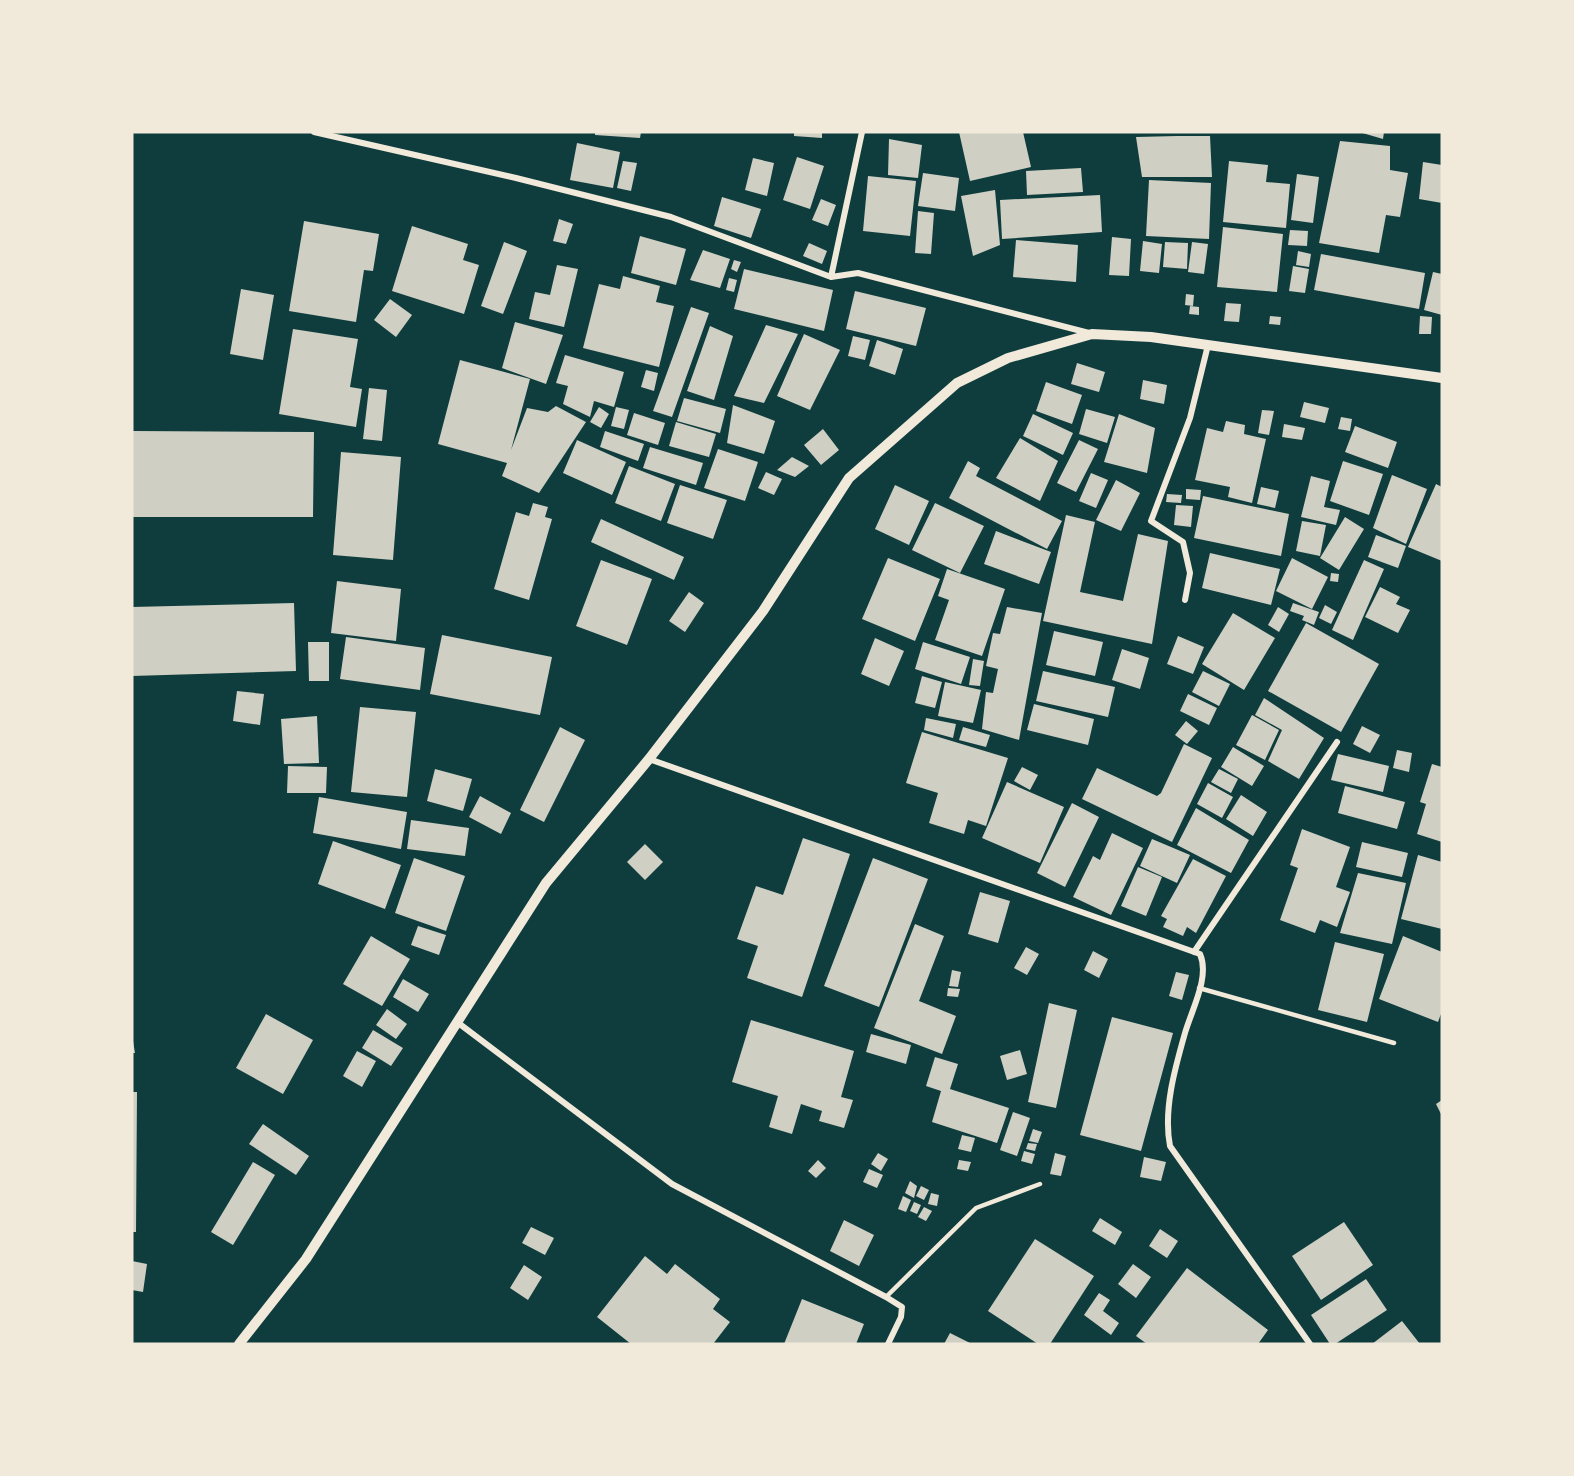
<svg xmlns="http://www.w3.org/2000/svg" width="1574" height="1476" viewBox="0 0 1574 1476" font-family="'Archivo Narrow',sans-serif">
<rect width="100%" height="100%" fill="#0f3d3e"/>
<path fill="#cfcfc3" d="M595,132H641L640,138L595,135Z
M794,132H822V138L794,136Z
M959,132H1023L1031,167L970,181Z
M1359,132H1384L1383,139Z
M1177,136H1210L1212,177H1142L1136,137Z
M889,139L922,145L918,178L888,175Z
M1340,141L1390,146V170L1408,173L1400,217L1386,215L1379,253L1319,243Z
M577,143L620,152L613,188L570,180Z
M797,157L824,166L810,209L783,200Z
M753,158L774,163L767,196L745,190Z
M623,161L637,163L631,191L617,188Z
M1229,161L1268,165L1266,182L1290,184L1286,228L1223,222Z
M1423,162L1442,165V203L1419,199Z
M1081,168L1083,192L1027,195L1026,171Z
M923,173L959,178L955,211L918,206Z
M1297,174L1319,177L1313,223L1291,220Z
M868,176L916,181L910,236L863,231Z
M1149,180L1211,183L1209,239L1146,236Z
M995,190L1000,245L973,256L961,196Z
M1100,195L1102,232L1002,239L1000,200Z
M722,197L761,209L751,238L714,226Z
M821,199L836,205L828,226L812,220Z
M918,211L934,213L931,254L915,253Z
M559,219L573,224L566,244L553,241Z
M304,221L379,234L373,271L364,270L356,322L289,311Z
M412,226L468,244L463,260L479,265L464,314L392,291Z
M1223,227L1283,234L1277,292L1217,287Z
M1290,230L1308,231L1307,246L1288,245Z
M640,236L686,249L676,285L631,273Z
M1112,237L1131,239L1129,276L1109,275Z
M1016,240L1078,245L1076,282L1013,277Z
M1143,241L1162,244L1159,273L1140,271Z
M504,242L527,251L503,314L481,306Z
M1165,242L1188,243L1187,269L1163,267Z
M1192,242L1208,244L1204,274L1188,272Z
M809,243L827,251L822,264L803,256Z
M703,250L730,259L720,288L690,280Z
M1298,251L1311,254L1309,267L1296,265Z
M1321,254L1425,273L1419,309L1314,290Z
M734,260L741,262L737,272L731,269Z
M557,265L578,269L564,327L529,319L535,292L550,295Z
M1293,266L1309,269L1305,293L1289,291Z
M744,269L833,290L824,331L734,309Z
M1433,272L1442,274V315L1424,310Z
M623,276L660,286L656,302L674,306L659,367L583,348L599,284L620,289Z
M729,278L737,280L734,292L726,290Z
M241,289L274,295L263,360L230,354Z
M855,291L926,308L916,346L846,329Z
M1186,294L1194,295L1193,306L1185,305Z
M390,299L412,315L396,337L374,320Z
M1226,303L1241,304L1239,322L1224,321Z
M1190,306L1199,307V315L1189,314Z
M691,307L709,313L672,417L653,411Z
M1270,316L1281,317L1280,325L1269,324Z
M1420,316L1432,317L1431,334H1419Z
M515,322L563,335L546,384L502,368Z
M766,325L798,334L764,403L734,396Z
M710,326L733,336L714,400L687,391Z
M293,329L358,339L350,387L362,389L356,427L279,414Z
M804,334L840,350L810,410L777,396Z
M853,336L870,340L865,360L848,356Z
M877,340L903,349L895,375L869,366Z
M565,355L624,372L614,407L594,401L590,417L563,404L568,386L556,383Z
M460,360L530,379L511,450L527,408L548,412L556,406L586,422L539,493L502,476L507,463L438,444Z
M1077,363L1105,372L1099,392L1071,384Z
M646,370L658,373L654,391L641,387Z
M1143,380L1167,385L1164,404L1140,399Z
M1046,382L1082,395L1072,424L1036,411Z
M369,388L387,390L382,441L363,439Z
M684,398L726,409L720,433L677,421Z
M1304,402L1329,408L1325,423L1300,417Z
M733,405L775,421L764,454L727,443Z
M599,407L609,414L601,428L590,422Z
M616,407L629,410L624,429L611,426Z
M1086,409L1115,417L1107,443L1079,434Z
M1262,410L1274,411L1269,435L1258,433Z
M634,413L665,423L658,445L627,435Z
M1033,414L1073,433L1063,455L1023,436Z
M1119,414L1155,428L1147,473L1104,462Z
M1341,417L1352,419L1350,431L1338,429Z
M1226,421L1245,425L1244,434L1266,439L1252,503L1228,497L1230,487L1195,480L1207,428L1223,432Z
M676,422L716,434L709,457L669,446Z
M1284,424L1305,428L1302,440L1282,437Z
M1355,426L1397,442L1388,468L1345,452Z
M823,429L839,450L821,465L804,445Z
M132,431L314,432L313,517H132Z
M605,431L644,444L638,461L600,447Z
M1020,438L1058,461L1040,501L996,478Z
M577,440L626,462L612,495L563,473Z
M1079,440L1098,449L1076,492L1057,483Z
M650,447L703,463L696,485L643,468Z
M718,449L758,462L745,501L704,488Z
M341,452L401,457L393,560L333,555Z
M792,457L809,466L795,477L777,470Z
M968,461L980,468L976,476L1062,521L1047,549L949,498Z
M1343,461L1383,474L1369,515L1330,501Z
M629,466L675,484L661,521L615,503Z
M766,472L782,479L774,495L758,488Z
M1091,473L1108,480L1096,508L1079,501Z
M1392,475L1427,489L1406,544L1373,528Z
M1311,476L1330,481L1324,507L1340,510L1336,525L1301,517Z
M1116,480L1140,493L1121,531L1096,520Z
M1436,484L1442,487V561L1408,547Z
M680,485L727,500L713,539L667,523Z
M895,485L929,501L909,545L875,529Z
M1261,487L1279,491L1275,508L1257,504Z
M1186,489L1201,490L1200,500L1186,499Z
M1167,494L1182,495L1181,503L1166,502Z
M1203,496L1289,514L1281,556L1194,538Z
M533,503L548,507L545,517L552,519L529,600L494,589L516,512L529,516Z
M935,503L984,526L960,573L912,550Z
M1176,505L1193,506L1191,527L1174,525Z
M1066,515L1095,522L1080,592L1123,601L1138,534L1168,541L1152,644L1043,621Z
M1345,517L1364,529L1339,570L1320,558Z
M601,519L684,557L674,580L591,542Z
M1302,521L1326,525L1320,556L1296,551Z
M996,531L1051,552L1039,584L984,564Z
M1376,535L1406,546L1398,568L1368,557Z
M1210,553L1280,569L1271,605L1202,588Z
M888,558L940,579L915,641L862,619Z
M1292,558L1328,577L1312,609L1276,591Z
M601,560L652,579L627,645L576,626Z
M1364,560L1384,569L1353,640L1332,630Z
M947,569L1005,589L982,656L935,640L949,600L938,596Z
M1331,573L1339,574L1338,582L1330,581Z
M337,581L401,589L396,641L331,633Z
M1380,587L1400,597L1396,604L1410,610L1398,633L1365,617Z
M689,592L704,603L685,632L669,621Z
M294,603L296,671L132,676V607Z
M1293,603L1319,612L1314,625L1302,620L1304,616L1290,611Z
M1325,605L1337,612L1331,624L1319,618Z
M1007,607L1042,613L1019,740L982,729L986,692L993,693L998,669L986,666L993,633L1000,634Z
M1278,607L1289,614L1279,632L1268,625Z
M1233,613L1275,638L1244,690L1202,664Z
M1306,623L1379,664L1341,732L1268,691Z
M1054,631L1103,642L1095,676L1046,665Z
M442,635L552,657L540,715L430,694Z
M1178,636L1204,647L1193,674L1167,664Z
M346,637L425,648L420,690L340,679Z
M875,638L904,651L889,686L861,674Z
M308,642H329V681H309Z
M923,642L970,657L961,684L915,669Z
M1122,649L1149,658L1140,689L1112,680Z
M973,659L984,661L980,686L969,685Z
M1043,671L1115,687L1108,717L1036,701Z
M1203,671L1230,684L1219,706L1192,692Z
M922,676L942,682L935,708L915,703Z
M945,682L981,690L973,723L938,716Z
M237,691L264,694L260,725L233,721Z
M1188,694L1217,708L1209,725L1180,711Z
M1264,698L1324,738L1299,779L1268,761L1282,730L1255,715Z
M1034,704L1094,719L1088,745L1027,730Z
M360,707L416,712L407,797L351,792Z
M1252,715L1279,730L1265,760L1236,745Z
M317,716L319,763L284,764L281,719Z
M926,718L956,724L953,738L924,730Z
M1186,721L1198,731L1187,744L1175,735Z
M1362,726L1380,735L1370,753L1353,744Z
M560,727L585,740L544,822L520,810Z
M963,727L990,735L986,747L959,740Z
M922,732L1008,758L986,826L968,820L964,834L929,823L938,793L906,783Z
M1184,744L1212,758L1172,842L1082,799L1097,768L1157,796L1161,793Z
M1233,747L1264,766L1252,786L1221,767Z
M1397,750L1412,753L1409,772L1393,768Z
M1338,754L1389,766L1383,792L1331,780Z
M1432,764L1442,767V842L1417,834L1426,804L1420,802Z
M288,766L327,767L326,793H287Z
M1022,767L1038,775L1030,790L1014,781Z
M435,769L472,779L463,811L427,801Z
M1219,769L1238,779L1231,793L1211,782Z
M1007,782L1064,807L1040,863L982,838Z
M1208,783L1233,797L1222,818L1197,804Z
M1345,786L1405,802L1397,829L1338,813Z
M1241,795L1267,812L1253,836L1226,819Z
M480,796L511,813L501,834L469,817Z
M319,797L407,812L401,849L313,833Z
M1072,803L1099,817L1065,887L1037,873Z
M1196,808L1249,840L1231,873L1177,845Z
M411,820L469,828L465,856L407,849Z
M1302,829L1350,847L1336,887L1350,892L1337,927L1320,920L1315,933L1280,920L1298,868L1290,865Z
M1112,833L1143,848L1111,915L1073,897L1093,856L1100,860Z
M803,838L850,854L802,997L747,978L758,946L737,939L756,886L783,895Z
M1152,839L1190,855L1177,883L1140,866Z
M333,841L401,865L385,909L318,884Z
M1362,842L1408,853L1402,877L1356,867Z
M645,844L663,862L645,880L627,862Z
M1418,855L1442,862V929L1401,919Z
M414,858L465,876L446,931L395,913Z
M873,858L928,879L879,1007L824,986Z
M1193,859L1226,876L1196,933L1187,927L1183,936L1163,927L1167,919L1161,916Z
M1138,867L1162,877L1146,916L1121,906Z
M1358,873L1406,883L1392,944L1340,933Z
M980,892L1010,901L998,943L968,934Z
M915,924L944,936L919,1001L956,1016L942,1054L874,1028Z
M418,926L446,935L439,955L411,945Z
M371,936L410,959L382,1006L343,984Z
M1403,936L1442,952V1011L1438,1022L1379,999Z
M1335,942L1384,954L1367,1022L1318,1010Z
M1026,947L1039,954L1027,975L1014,968Z
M1093,951L1108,959L1099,978L1084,970Z
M952,970L961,972L958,987L949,986Z
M1176,972L1189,975L1182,1000L1169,996Z
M403,979L429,994L418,1012L393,997Z
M948,988L960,989L958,997L947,996Z
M1049,1003L1077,1010L1056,1108L1028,1102Z
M387,1009L407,1024L396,1039L376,1025Z
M266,1014L313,1040L283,1094L236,1068Z
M1112,1017L1173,1033L1141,1151L1080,1135Z
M751,1020L854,1051L841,1097L853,1100L844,1128L819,1121L822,1111L801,1104L792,1134L769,1127L778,1096L732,1082Z
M373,1030L403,1048L391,1066L362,1048Z
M871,1034L911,1045L906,1064L866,1052Z
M132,1035L135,1053H132Z
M1020,1050L1027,1074L1007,1080L1000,1056Z
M357,1051L376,1061L362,1087L343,1076Z
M935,1057L958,1064L950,1089L1009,1108L997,1143L932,1122L941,1091L926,1086Z
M132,1092H137L136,1232H132Z
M1442,1100V1116L1436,1104Z
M1013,1112L1030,1118L1017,1156L1000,1150Z
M263,1124L309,1156L296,1175L249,1144Z
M1033,1129L1042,1132L1038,1143L1029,1141Z
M962,1135L975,1138L971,1152L958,1149Z
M1028,1143L1037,1144L1035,1151L1026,1149Z
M1024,1151L1035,1154L1032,1164L1021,1161Z
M878,1153L888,1159L881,1171L871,1164Z
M1055,1153L1066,1156L1061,1176L1050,1174Z
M1144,1157L1166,1162L1161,1181L1140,1177Z
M818,1160L826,1168L816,1178L808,1171Z
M959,1160L971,1162L968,1171L957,1169Z
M253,1162L275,1175L233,1245L211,1232Z
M869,1169L883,1175L877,1188L863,1182Z
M910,1181L917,1186L914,1198L905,1193Z
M921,1186L929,1190L924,1200L916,1196Z
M931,1193L939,1195L937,1206L928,1204Z
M903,1196L911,1200L906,1212L898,1209Z
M914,1202L921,1205L917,1214L910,1211Z
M924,1207L932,1211L926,1221L918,1217Z
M1100,1218L1122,1232L1115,1245L1092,1231Z
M844,1220L874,1235L859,1266L830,1251Z
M1344,1222L1373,1265L1321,1300L1292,1256Z
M531,1227L554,1238L545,1255L522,1243Z
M1160,1229L1178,1241L1167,1258L1149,1246Z
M1035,1239L1094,1276L1050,1344H1038L988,1311Z
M645,1256L667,1274L675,1264L720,1299L713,1309L730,1322L713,1344H631L597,1317Z
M132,1261L147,1264L143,1292L132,1290Z
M1133,1264L1151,1277L1136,1298L1118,1284Z
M524,1265L542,1277L528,1300L510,1288Z
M1187,1268L1268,1330L1258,1344H1147L1136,1336Z
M1366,1279L1387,1310L1335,1344H1330L1311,1315Z
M1099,1293L1110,1300L1103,1311L1119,1323L1111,1335L1084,1315Z
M802,1299L864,1324L856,1344H784Z
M1402,1321L1420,1344H1372Z
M950,1333L972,1344H944Z"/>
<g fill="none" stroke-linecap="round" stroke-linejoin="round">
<path stroke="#f1e9da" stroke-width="4.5" d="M1199,988L1394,1043
M886,1297L976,1208L1040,1184"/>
<path stroke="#f1e9da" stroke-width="6" d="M314,132L516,178L671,217L831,277L858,273L1089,333
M831,277L862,132
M1185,600L1190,573L1183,542L1151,521L1190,418L1208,345
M649,759L1200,954C1210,977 1192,1009 1185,1033C1175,1068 1163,1110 1170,1146L1310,1344
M1194,952L1337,742
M457,1022L672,1184L886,1297L902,1307L901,1317L888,1344"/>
<path stroke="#f1e9da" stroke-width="10" d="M239,1344L306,1259L546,883L649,759L763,611L849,478L957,383L1008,358L1092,334L1151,337L1442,378"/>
</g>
<rect width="1574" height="1476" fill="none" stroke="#f1e9da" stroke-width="267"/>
</svg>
